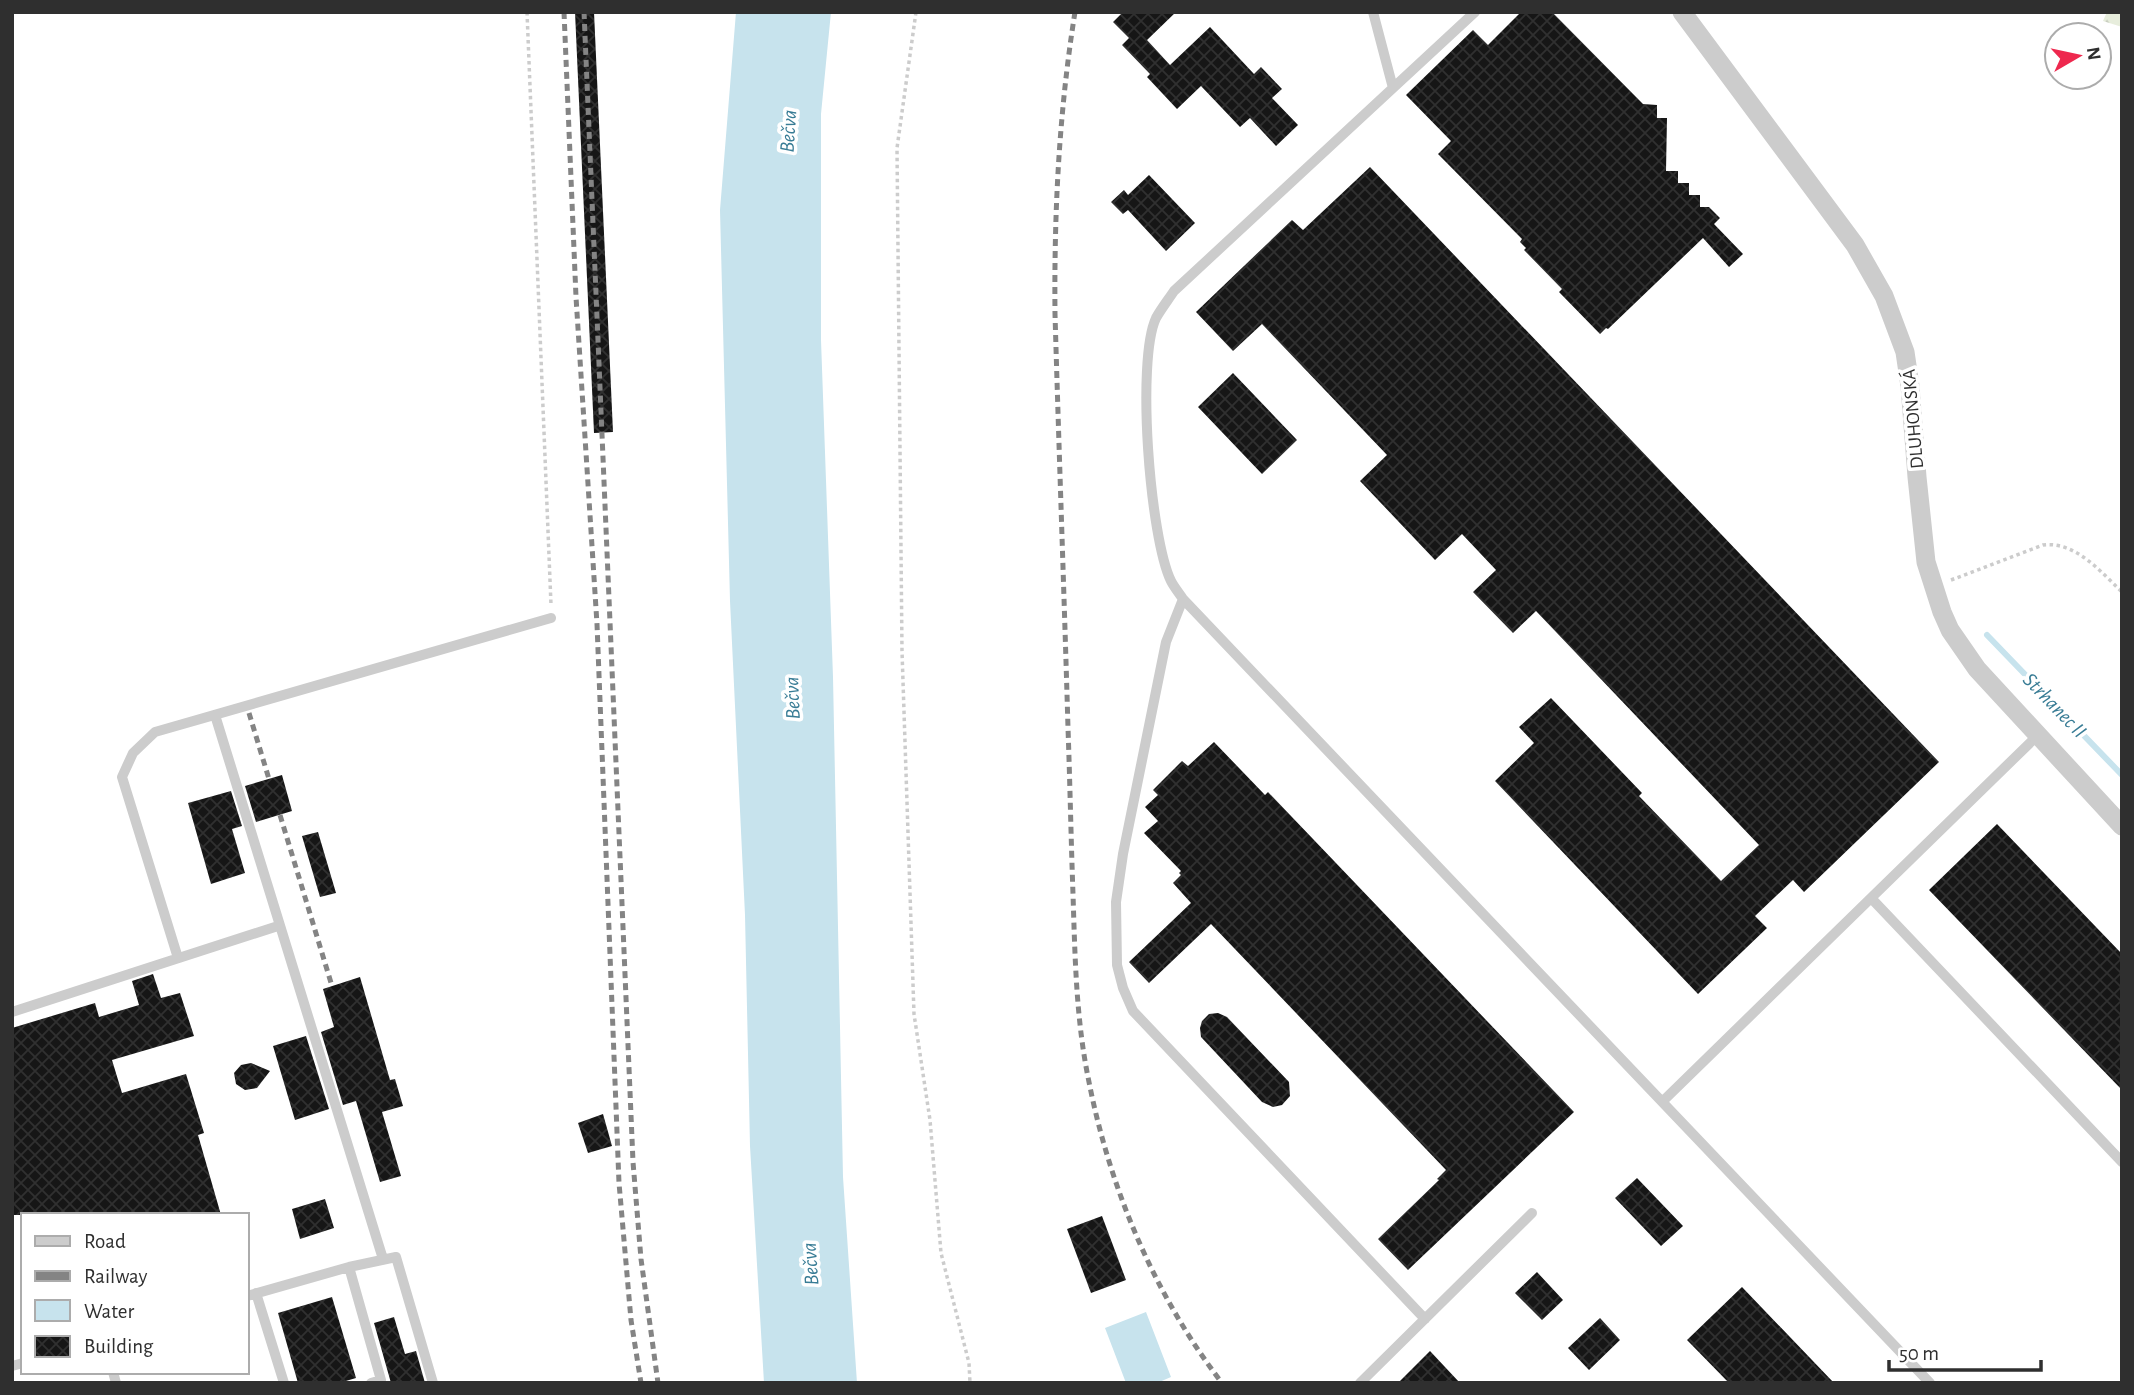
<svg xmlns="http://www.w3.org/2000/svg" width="2134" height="1395" viewBox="0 0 2134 1395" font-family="'Alegreya Sans',sans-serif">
<defs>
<pattern id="forest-firs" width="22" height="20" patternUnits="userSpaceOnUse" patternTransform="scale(1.75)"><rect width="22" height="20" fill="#e7eddc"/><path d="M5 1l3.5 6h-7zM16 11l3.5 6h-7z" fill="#c6ccbd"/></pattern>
<pattern id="building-cross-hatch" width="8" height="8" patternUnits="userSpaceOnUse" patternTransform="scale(1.75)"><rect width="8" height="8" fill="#161616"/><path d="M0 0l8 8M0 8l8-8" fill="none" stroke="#303030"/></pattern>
</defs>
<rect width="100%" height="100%" fill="#fff"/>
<path fill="url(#forest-firs)" d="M2107,12H2122V27L2103,21Z"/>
<path fill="#c7e3ed" d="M736,12H831L821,114V340L833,677L843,1177L857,1383H764L750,1146L745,915L730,601L720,210Z
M1146,1312L1171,1377L1157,1383H1126L1105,1328Z"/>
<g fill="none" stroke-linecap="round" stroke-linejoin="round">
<path stroke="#c7e3ed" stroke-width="6" d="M1987,635L2122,775"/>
</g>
<path fill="url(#building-cross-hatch)" d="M575,12H594L613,432L594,433Z
M1123,12H1176L1147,40L1170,65L1210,27L1254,74L1261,67L1282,89L1272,98L1298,125L1276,146L1250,118L1240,127L1201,86L1177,109L1147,77L1150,74L1122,45L1129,38L1113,22Z
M1521,12H1552L1643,104L1657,105V118H1667L1666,171H1678V183H1689V195H1700V207H1709L1720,218L1714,224L1743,254L1729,267L1703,238L1608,329L1606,328L1600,334L1559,292L1562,289L1524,250L1526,248L1520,242L1522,239L1438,154L1451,141L1406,95L1473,30L1488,45Z
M1370,167L1939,762L1804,892L1793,880L1755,916L1767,928L1698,994L1495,781L1534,743L1519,727L1551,698L1642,793L1639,796L1721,881L1759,845L1536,611L1513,633L1473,592L1496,570L1462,534L1435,560L1360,481L1387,455L1262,324L1233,351L1196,312L1292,220L1303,230Z
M1149,175L1195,223L1166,251L1128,210L1123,214L1111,202L1124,190L1128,195Z
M1233,373L1297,440L1262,474L1198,407Z
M1214,742L1265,795L1268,792L1574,1112L1408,1270L1378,1239L1439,1180L1437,1179L1446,1170L1211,924L1149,983L1129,962L1191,903L1173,883L1181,875L1179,873L1181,871L1144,833L1158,821L1145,807L1158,795L1153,790L1182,761L1188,766Z
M282,775L292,811L256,822L245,786Z
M231,791L242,826L232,829L245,873L211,884L188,803Z
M1997,824L2122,954V1090L1929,890Z
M318,832L336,893L320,897L302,836Z
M153,974L161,998L180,993L194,1036L112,1060L122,1093L186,1074L204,1133L198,1135L221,1215H12V1028L95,1003L99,1017L139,1005L132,981Z
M360,977L390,1080L395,1079L403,1106L382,1112L401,1176L380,1182L356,1101L343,1105L321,1032L334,1027L323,989Z
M1218,1013L1227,1017L1289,1082L1290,1096L1282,1105L1273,1107L1262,1102L1201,1037L1200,1028L1202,1021L1209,1014Z
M306,1036L329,1109L295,1120L273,1046Z
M251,1063L270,1071L257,1088L245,1090L236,1084L234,1073L241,1065Z
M603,1114L612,1146L588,1153L578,1123Z
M1637,1178L1683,1226L1661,1246L1615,1198Z
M325,1199L334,1228L300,1239L292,1209Z
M1102,1216L1126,1280L1091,1293L1067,1229Z
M1537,1272L1563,1300L1542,1320L1515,1293Z
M1742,1287L1834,1383H1729L1687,1340Z
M332,1297L356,1378L339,1383H298L278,1313Z
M394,1317L405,1354L416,1351L425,1383H391L374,1323Z
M1600,1318L1620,1340L1589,1370L1568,1348Z
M1430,1351L1460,1383H1398Z"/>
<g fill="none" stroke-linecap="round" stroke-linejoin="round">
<path stroke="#ccc" stroke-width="3.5" stroke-dasharray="3.5 3.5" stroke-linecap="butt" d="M527,12L551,605
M916,12L897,148L902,651L914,1014L930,1120L941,1253L969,1363L970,1383
M1951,580L2043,545C2075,541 2100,571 2122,592"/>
<path stroke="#ccc" stroke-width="10" d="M1373,12L1393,88
M1475,12L1174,291C1168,300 1161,309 1156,318C1136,361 1150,538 1171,581C1174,587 1179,593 1183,599L1930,1383
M1183,599L1166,642L1123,854L1116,902L1117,965L1123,988L1133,1011L1425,1319
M215,715L383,1259
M1871,898L2122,1162
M178,958L122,777L133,753L155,732L551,618
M12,1012L278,926
M1663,1101L2037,736
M349,1267L381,1380L371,1383
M256,1293L284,1383
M247,1296L349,1267L396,1257L433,1383
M12,1366L23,1363
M113,1372L116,1383
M1360,1383L1532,1213"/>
<path stroke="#ccc" stroke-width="19" d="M1682,12L1855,245L1884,296L1905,352L1910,386L1917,477L1926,562L1942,612L1950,630L1977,669L2122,826"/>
<path stroke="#848484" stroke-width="5" stroke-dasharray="7 5" stroke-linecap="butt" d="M564,12L576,297L597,624L619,1183L631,1320L641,1383
M584,12L633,1162L641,1259L658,1383
M1075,12C1059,112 1054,212 1055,314C1059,452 1064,590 1068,728C1070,784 1071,839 1073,894C1075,957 1076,1020 1089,1082C1110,1189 1155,1296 1222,1383
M249,713L269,779
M280,815L332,986"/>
</g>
<g text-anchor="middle" stroke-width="7" stroke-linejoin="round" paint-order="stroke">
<g font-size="19" fill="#2f2f2f" stroke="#fff">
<text transform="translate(1912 419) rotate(-95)" y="7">DLUHONSKÁ</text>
</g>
<g font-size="21" font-style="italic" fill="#387c95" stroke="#fff">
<text transform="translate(788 131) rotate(-86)" y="7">Bečva</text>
<text transform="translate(792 698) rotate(-92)" y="7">Bečva</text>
<text transform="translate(2055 705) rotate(46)" y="7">Strhanec II</text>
<text transform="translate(810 1264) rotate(-94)" y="7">Bečva</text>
</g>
</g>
<rect width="2134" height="1395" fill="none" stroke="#2f2f2f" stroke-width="28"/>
<rect x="21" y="1213" width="228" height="161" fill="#ffffff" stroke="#acacac" stroke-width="2"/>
<rect x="35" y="1236" width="35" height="10" fill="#cccccc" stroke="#acacac" stroke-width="2"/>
<text x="84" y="1248" font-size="21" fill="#2f2f2f">Road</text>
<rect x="35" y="1271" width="35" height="10" fill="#848484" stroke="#acacac" stroke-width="2"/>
<text x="84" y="1283" font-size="21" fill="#2f2f2f">Railway</text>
<rect x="35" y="1300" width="35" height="21" fill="#c7e3ed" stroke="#acacac" stroke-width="2"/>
<text x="84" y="1318" font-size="21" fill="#2f2f2f">Water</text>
<rect x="35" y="1336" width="35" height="21" fill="url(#building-cross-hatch)" stroke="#acacac" stroke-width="2"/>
<text x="84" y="1353" font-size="21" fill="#2f2f2f">Building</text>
<g transform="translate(2078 56) rotate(81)"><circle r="33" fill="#ffffff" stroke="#acacac" stroke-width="2"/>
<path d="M0-5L12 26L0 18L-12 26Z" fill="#ee284e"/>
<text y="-10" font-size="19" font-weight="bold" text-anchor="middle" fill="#2f2f2f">N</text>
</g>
<path d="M1889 1360v10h152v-10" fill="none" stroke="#2f2f2f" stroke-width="3.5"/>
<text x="1899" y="1360" font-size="21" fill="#2f2f2f" stroke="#ffffff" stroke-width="5" paint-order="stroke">50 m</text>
</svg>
